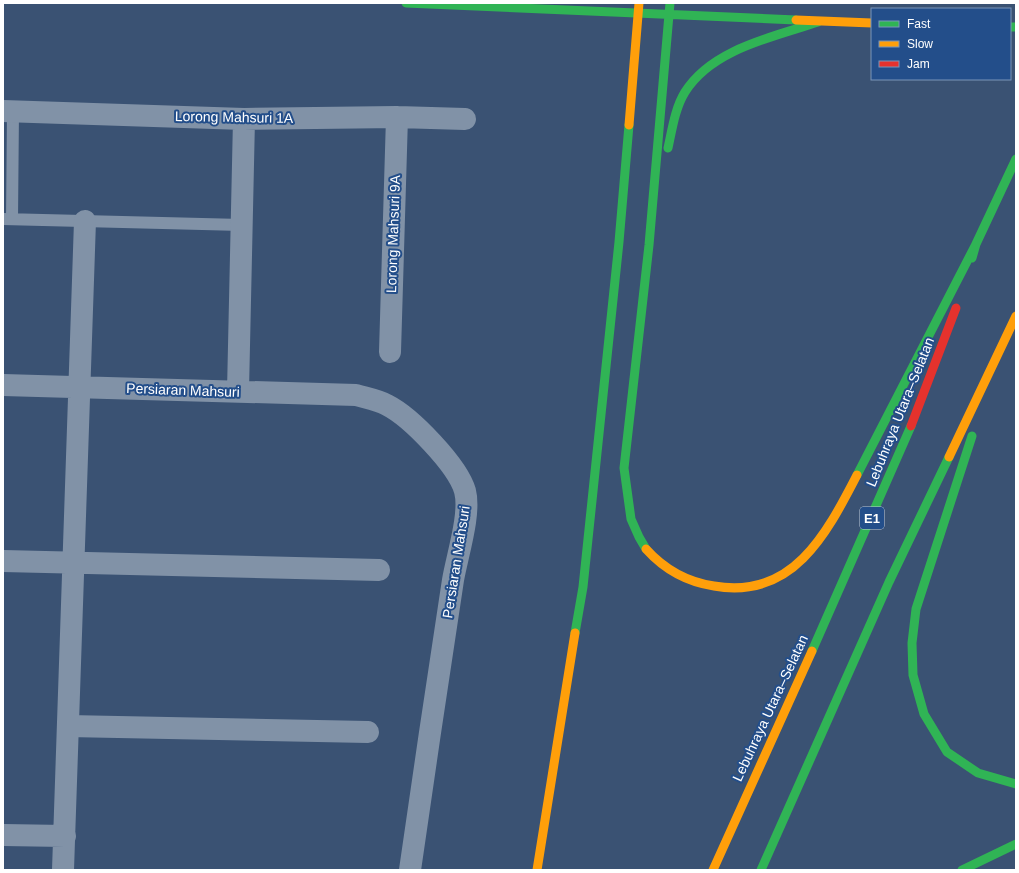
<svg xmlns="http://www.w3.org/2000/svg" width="1019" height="873" viewBox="0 0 1019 873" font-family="Helvetica,sans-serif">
<rect width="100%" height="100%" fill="#3a5273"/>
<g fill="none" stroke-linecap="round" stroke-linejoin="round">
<path stroke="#8192a7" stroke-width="12" d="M3,219L242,225
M12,219L13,111"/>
<path stroke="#8192a7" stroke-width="22" d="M3,111L244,119L397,117L465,119
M390,352L397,117
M3,385L356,395C366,398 378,400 387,405C411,417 458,466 465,491C471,514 457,556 453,580C438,677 424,773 410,870
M238,391L244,119
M3,561L379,570
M68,726L368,732
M3,835L65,836
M63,870L85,221"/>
<path stroke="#30b455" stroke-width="9" d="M406,3L796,20
M1010,27H1016
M668,148C672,130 675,108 685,92C712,49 773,37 818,22
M972,258L976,244L1016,159
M972,436L916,609L912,643L913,675L924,714L947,752L978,773L1016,784
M857,475L976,244
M646,549L639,537L631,519L624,468L649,245L670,3
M575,633L583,587L619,242L629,125
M812,651L911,426
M761,870L889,582L949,457
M962,870L1016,844"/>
<path stroke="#ff9f0a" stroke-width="9" d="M796,20L872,23
M629,125L639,3
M949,457L1016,316
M646,549C664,569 687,582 714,586C792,600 826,535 857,475
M537,870L575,633
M713,870L812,651"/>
<path stroke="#e5322d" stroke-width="9" d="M911,426L956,308"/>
</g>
<g text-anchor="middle" stroke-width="4" stroke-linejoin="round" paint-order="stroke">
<rect fill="#234e8a" stroke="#bdcadc" stroke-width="1" x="860" y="507" width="24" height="22" rx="3"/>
<g font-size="13" font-weight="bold" fill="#fff">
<text x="872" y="523">E1</text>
</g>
<g font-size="14" fill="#fff" stroke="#234e8a">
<text transform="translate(234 117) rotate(1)" y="5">Lorong Mahsuri 1A</text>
<text transform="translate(393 234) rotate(-88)" y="5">Lorong Mahsuri 9A</text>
<text transform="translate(183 390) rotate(2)" y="5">Persiaran Mahsuri</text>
<text transform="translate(900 412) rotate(-68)" y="5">Lebuhraya Utara–Selatan</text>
<text transform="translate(456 562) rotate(-81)" y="5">Persiaran Mahsuri</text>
<text transform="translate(770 708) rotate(-65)" y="5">Lebuhraya Utara–Selatan</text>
</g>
</g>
<rect width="1019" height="873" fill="none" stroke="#ffffff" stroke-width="8"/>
<rect x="871" y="8" width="140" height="72" fill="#234e8a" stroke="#7b95b9"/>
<rect x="879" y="21" width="20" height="6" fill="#30b455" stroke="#7b95b9"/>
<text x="907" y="28" font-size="12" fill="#ffffff">Fast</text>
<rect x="879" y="41" width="20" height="6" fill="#ff9f0a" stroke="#7b95b9"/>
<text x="907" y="48" font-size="12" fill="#ffffff">Slow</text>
<rect x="879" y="61" width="20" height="6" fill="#e5322d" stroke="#7b95b9"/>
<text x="907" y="68" font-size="12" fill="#ffffff">Jam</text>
</svg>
